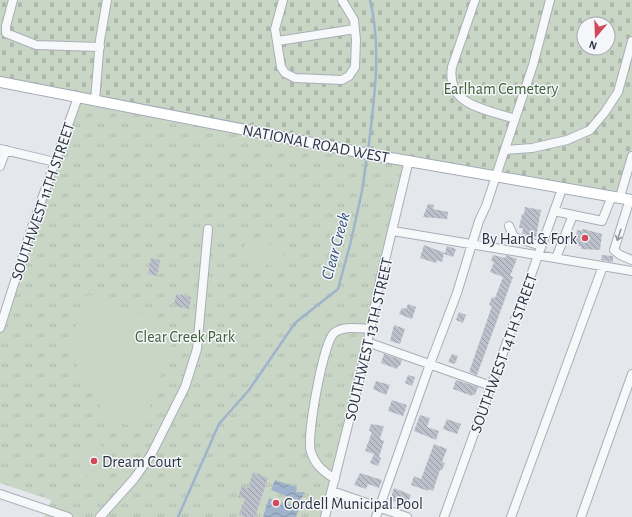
<svg xmlns="http://www.w3.org/2000/svg" width="632" height="517" viewBox="0 0 632 517" font-family="'Alegreya Sans',sans-serif">
<defs>
<pattern id="cemetery-stones" width="16" height="16" patternUnits="userSpaceOnUse"><rect width="16" height="16" fill="#c9d6c5"/><path d="M2 7V4a2 2 0 0 1 4 0v3zM10 15v-3a2 2 0 0 1 4 0v3z" fill="#adb8ab"/></pattern>
<pattern id="park-tufts" width="24" height="20" patternUnits="userSpaceOnUse"><rect width="24" height="20" fill="#c9d6c5"/><path d="M3 7l-1-3M5 7V3M7 7l1-3M15 17l-1-3M17 17v-4M19 17l1-3" fill="none" stroke="#adb8ab"/></pattern>
<pattern id="water-waves" width="16" height="10" patternUnits="userSpaceOnUse"><rect width="16" height="10" fill="#9fb4cc"/><path d="M0 5q4-4 8 0t8 0" fill="none" stroke="#8293a7"/></pattern>
<pattern id="building-back-hatch" width="6" height="6" patternUnits="userSpaceOnUse"><rect width="6" height="6" fill="#bbc0ca"/><path d="M-1 5l2 2M0 0l6 6M5-1l2 2" fill="none" stroke="#989da6"/></pattern>
</defs>
<rect width="100%" height="100%" fill="#e4e7ec"/>
<path fill="url(#cemetery-stones)" fill-rule="evenodd" d="M0,0H632V149L615,197L0,82ZM584,24H608V48H584Z"/>
<path fill="url(#park-tufts)" d="M78,97L409,160L325,517H45L51,500L0,483V328Z"/>
<path fill="#c9d6c5" d="M248,237L285,250L279,269L241,256Z
M88,294L178,330L142,426C136,426 129,426 124,424C98,416 69,364 73,337C75,323 83,307 88,294Z
M92,441L109,450L97,481L79,472Z"/>
<path fill="url(#water-waves)" d="M275,480L297,487L296,492H305L301,499L302,502L271,490Z
M269,498L299,508L296,517H263Z"/>
<g fill="none" stroke-linecap="round" stroke-linejoin="round">
<path stroke="#9fb4cc" stroke-width="2.5" d="M368,151C374,102 382,48 370,0
M178,517L219,424L249,390L295,323L338,289L351,241L362,191L367,156"/>
</g>
<path fill="url(#building-back-hatch)" d="M428,204L434,205L433,209L448,212L447,219L423,217Z
M525,207L541,210L536,237L522,234L523,228H519L522,214H524Z
M583,229L602,234L600,250L581,249V246L574,245L577,230L582,231Z
M424,245L445,253L447,246L456,249L453,257L444,254L442,262L437,260L436,263L420,258Z
M493,255L505,258L506,255L517,259L510,276L513,277L477,375L469,372L492,306L489,305L492,297L495,298L503,277L490,272L494,262L491,261Z
M602,255L613,256V262L601,260Z
M151,258L160,260L157,276L148,274Z
M176,294L191,297L189,309L174,306Z
M408,304L416,307L412,319L399,314L402,308L406,309Z
M459,312L466,315L463,323L456,320Z
M394,325L405,329L400,344L390,341Z
M384,354L402,360L400,366H398L397,369L381,363Z
M452,354L458,356L455,364L448,362Z
M408,375L415,377L412,386L405,383Z
M456,380L478,387L475,395L473,394L472,396L453,389Z
M376,381L390,385L386,395L373,389Z
M392,400L407,405L403,416L388,411Z
M420,415L430,418L427,427L439,431L436,440L414,431Z
M447,419L461,424L457,434L443,429Z
M371,424L384,426L380,439L384,441L379,457L381,458L378,466L370,463L374,454L365,451L372,432L369,431Z
M434,444L447,449L442,462L445,463L442,470H440L433,491L428,489V491L411,485L414,476L421,479Z
M253,472L268,478L255,517H245L239,515L245,499L238,497L242,486L248,488Z
M360,473L382,480L379,488L368,484L366,489L354,485Z
M394,488L411,495L408,502L400,499L399,503L390,500Z"/>
<g fill="none" stroke-linecap="round" stroke-linejoin="round">
<defs>
<path id="minor" d="M13,0L6,26V33L36,45L100,47
M283,0L275,29L281,67L285,73L295,78L342,80L349,76L355,67L356,40L354,20L342,0
M475,0L452,67C446,106 486,109 515,119
M278,41L355,29
M95,100L100,40L107,0
M0,149L55,162
M505,150L532,148L567,140L590,130L605,112L618,92L632,41
M0,166L6,150
M620,197L632,156
M630,199L614,250L620,255L632,260
M554,211L602,221L612,196
M509,226L514,237L541,246
M393,231L632,271
M556,258L573,215
M0,328L32,227L78,97
M367,342L491,386
M335,479C324,472 315,465 311,452C306,438 323,343 334,333C343,326 359,328 370,329
M332,491L407,517
M0,494L68,517
M100,517L134,479L151,455L185,387L197,349L208,229
M325,517L361,373L380,281L409,160
M376,517L430,364L457,293L479,221L486,206L533,65L550,0
M444,517L562,189
M511,517L603,266
M581,517L632,374"/>
<path id="major" d="M0,82L379,156L632,200"/>
</defs>
<use href="#minor" stroke="#a9aeb7" stroke-width="10"/>
<use href="#major" stroke="#a3abb8" stroke-width="12"/>
<use href="#minor" stroke="#f7f8fa" stroke-width="8"/>
<use href="#major" stroke="#fff" stroke-width="10"/>
</g>
<defs><path id="oneway-shaft" d="M-6 0H5M1.5-3L5.5 0L1.5 3" fill="none" stroke-width="1.6" stroke-linecap="round" stroke-linejoin="round"/></defs>
<use stroke="#9196a0" href="#oneway-shaft" transform="translate(619 235) rotate(108)"/>
<g fill="#d1495b" stroke="#f4f6f9" stroke-width="1.5">
<circle cx="585" cy="238" r="4"/>
<circle cx="94" cy="461" r="4"/>
<circle cx="276" cy="503" r="4"/>
</g>
<g text-anchor="middle" stroke-width="3" stroke-linejoin="round" paint-order="stroke">
<g font-size="16" fill="#3f6138" stroke="#f4f6f9">
<text x="501" y="94">Earlham Cemetery</text>
<text x="185" y="342">Clear Creek Park</text>
</g>
<g font-size="16" fill="#2b3445" stroke="#f4f6f9">
<text transform="translate(316 143) rotate(11)" y="6">NATIONAL ROAD WEST</text>
<text transform="translate(42 201) rotate(-71)" y="6">SOUTHWEST 11TH STREET</text>
<text transform="translate(368 339) rotate(-77)" y="6">SOUTHWEST 13TH STREET</text>
<text transform="translate(503 353) rotate(-70)" y="6">SOUTHWEST 14TH STREET</text>
</g>
<g font-size="16" fill="#2b3445" stroke="#f4f6f9" text-anchor="start">
<text x="577" y="244" text-anchor="end">By Hand &amp; Fork</text>
<text x="102" y="467">Dream Court</text>
<text x="284" y="509">Cordell Municipal Pool</text>
</g>
<g font-size="17" font-style="italic" fill="#34527a" stroke="#f4f6f9">
<text transform="translate(335 246) rotate(-75)" y="6">Clear Creek</text>
</g>
</g>
<g transform="translate(596 36) rotate(199)"><circle r="19" fill="#f4f6f9" stroke="#a4a8b1"/>
<path d="M0-3L7 15L0 10L-7 15Z" fill="#d1495b"/>
<text y="-6" font-size="11" font-weight="bold" text-anchor="middle" fill="#2b3445">N</text>
</g>
</svg>
